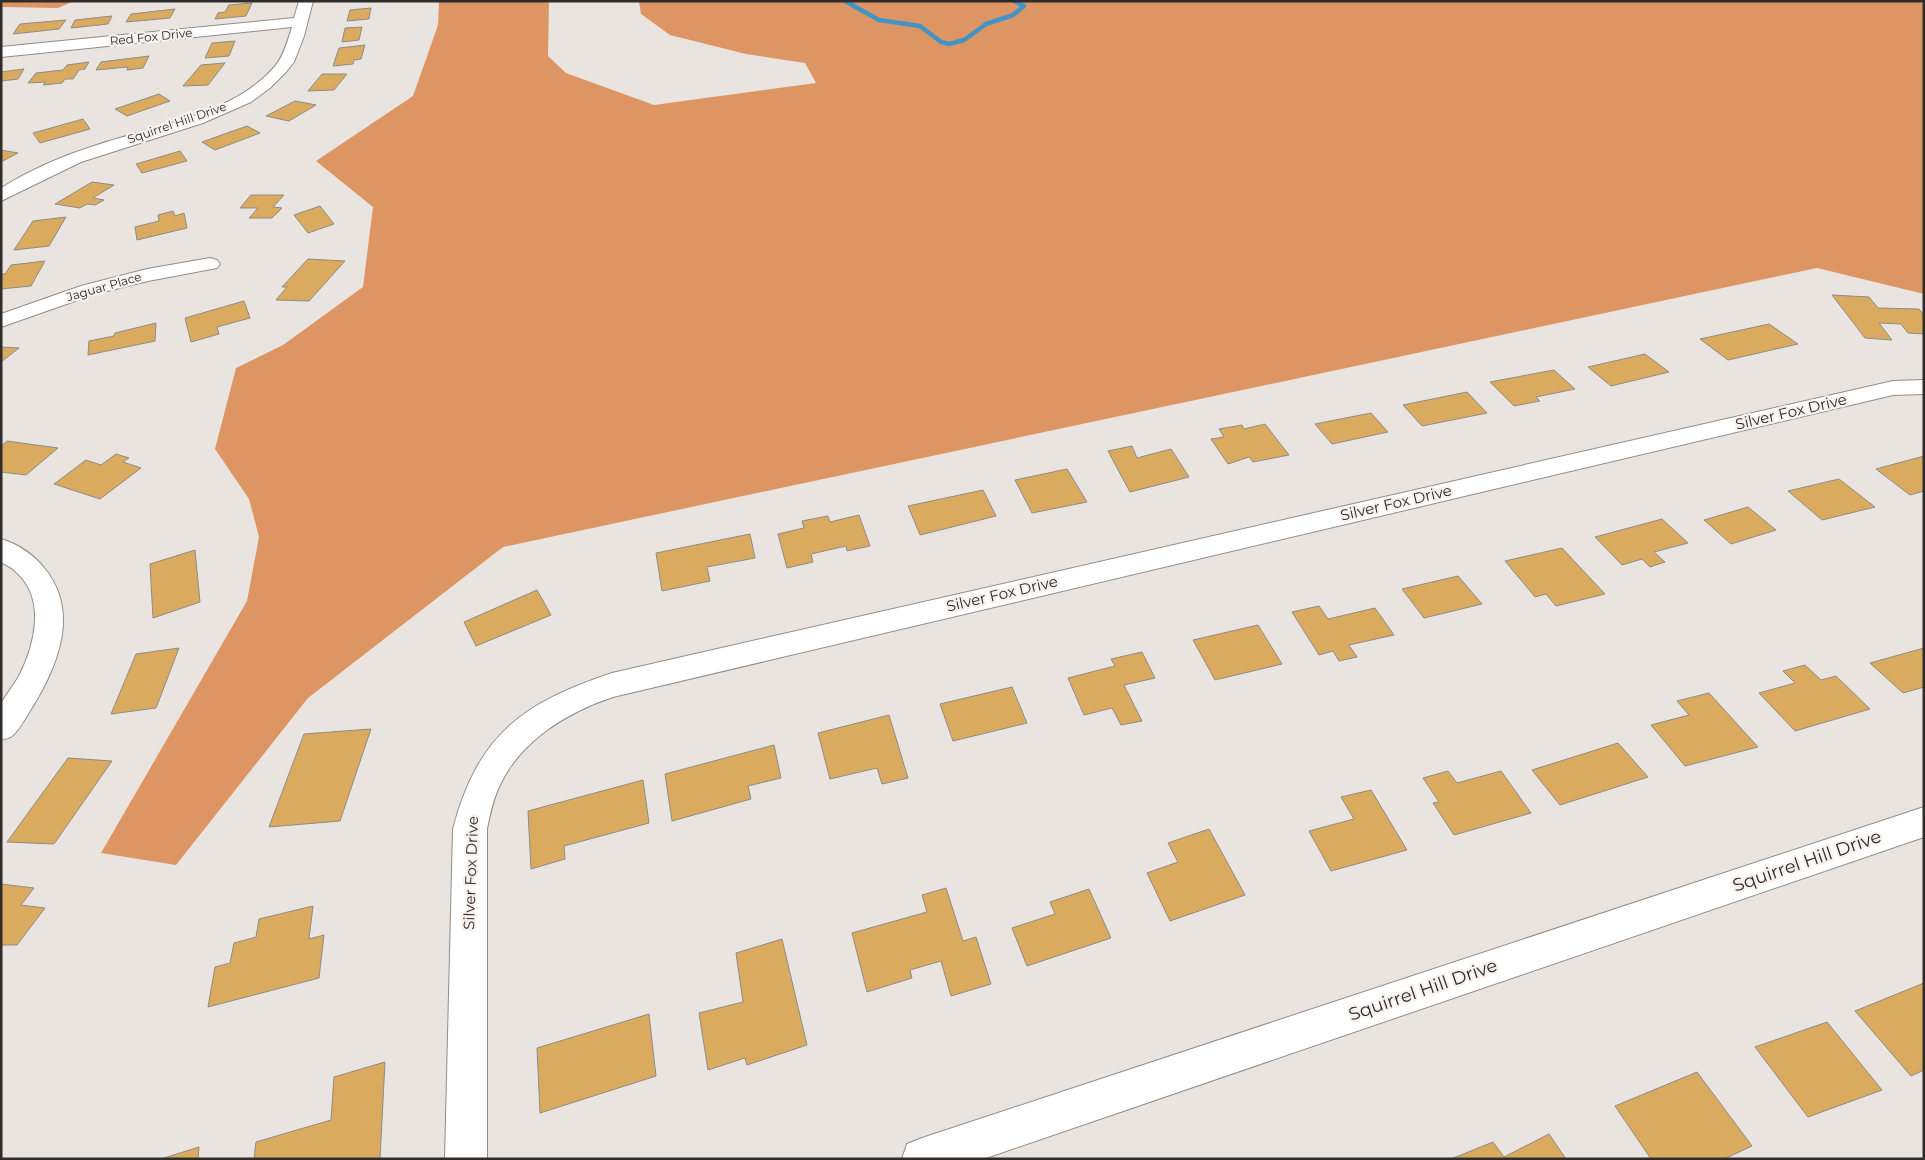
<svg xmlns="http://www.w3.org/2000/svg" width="1925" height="1160" viewBox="0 0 1925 1160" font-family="Montserrat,sans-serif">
<rect width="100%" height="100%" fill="#eae4e0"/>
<path fill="#dd9663" d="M1,1H74L58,8L1,7Z
M439,1H549L548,56L566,73L654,105L816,83L805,63L746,54L670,35L641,14L639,1H1924V294L1817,268L503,547L308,698L176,865L101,853L247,601L259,537L249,499L215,449L236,368L283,345L363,287L373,207L316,161L413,96L438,25Z"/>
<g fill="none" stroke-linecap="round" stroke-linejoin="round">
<path stroke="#4394c6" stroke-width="4.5" d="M845,1L879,20L920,26L941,42L949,44L964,40L986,24L1013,15L1024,6L1014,1"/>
</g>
<path fill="#daab5f" stroke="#8e8b86" d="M252,3L246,16L215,19L218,13L225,12L229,5Z
M371,8L369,19L347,21L350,10Z
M175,9L170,18L126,22L131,14Z
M112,16L108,24L71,28L75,20Z
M66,20L59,29L13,34L20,24Z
M362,27L359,40L342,42L345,28Z
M235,41L229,56L205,58L212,43Z
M365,45L361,59L354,60L353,64L333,66L339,48Z
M149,56L143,68L127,70L128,67L96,70L101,62Z
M89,62L85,69L79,70L73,79H65L62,83L43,85L46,82L28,83L36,73L63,70L67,65Z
M225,63L208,85L183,86L201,65Z
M24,69L18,79L1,81V72Z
M322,74H347L334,90L308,91Z
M159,94L170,101L127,116L115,109Z
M295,101L316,105L289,121L266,116Z
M83,119L90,129L40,143L33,133Z
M247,126L260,133L215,150L202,142Z
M1,150L18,153L1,162Z
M180,151L187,161L142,173L136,164Z
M92,182L114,185L93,198L104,200L95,205L87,204L80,208L55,204Z
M251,195H284L273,207L282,208L272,218H249L258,208H240Z
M320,206L334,224L308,233L294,215Z
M173,211L175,216L184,213L187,228L137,240L135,227L159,221L158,215Z
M66,217L49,246L14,250L33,221Z
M308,259L345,261L309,301L276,300L287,287H282Z
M45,261L31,286L1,289V274H5L11,265Z
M1832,295L1869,297L1878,308L1919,309L1924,315V334L1908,333L1901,324L1879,323L1892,340L1865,338Z
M244,301L250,318L217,327L219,334L191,342L185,318Z
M156,323L155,341L88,355L89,341L114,336L115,333Z
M1769,324L1798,344L1728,360L1700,339Z
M1,347L19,348L1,362Z
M1645,354L1669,372L1611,386L1588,367Z
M1554,370L1575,389L1536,397L1540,401L1514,406L1490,382Z
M1467,392L1487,413L1422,426L1403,405Z
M1371,413L1388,432L1332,444L1315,424Z
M1265,424L1289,455L1253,462L1249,457L1228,464L1211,439L1224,437L1219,429L1242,425L1244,429Z
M7,441L58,448L26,475L1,472V446Z
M1132,446L1137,458L1171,449L1189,477L1130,492L1108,451Z
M116,454L129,458L123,462L141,468L100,499L54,484L86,460L101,465Z
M1924,456V491L1910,495L1876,469Z
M1067,469L1087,502L1032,513L1015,480Z
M1839,479L1875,507L1822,520L1788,491Z
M983,490L996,516L920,535L908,506Z
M1748,507L1776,530L1731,544L1704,520Z
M859,515L870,546L847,551L846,546L811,554L813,562L787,568L778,534L804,528L802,521L828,516L830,522Z
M1662,519L1688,543L1654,552L1665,562L1650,567L1642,559L1622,565L1595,537Z
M750,534L755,558L707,567L710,581L662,591L656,553Z
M1562,548L1605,594L1556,606L1546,594L1535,597L1505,561Z
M195,550L200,602L153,618L150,564Z
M1458,576L1482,604L1424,618L1402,589Z
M537,590L551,615L476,646L464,622Z
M1319,606L1328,619L1375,608L1394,635L1349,645L1357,657L1339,661L1333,651L1319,655L1292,612Z
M1258,625L1282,664L1215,680L1193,640Z
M179,648L156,708L111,714L136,654Z
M1924,648V687L1903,693L1870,663Z
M1142,652L1155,678L1124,685L1142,721L1121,725L1112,708L1084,715L1068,678L1115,666L1111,659Z
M1805,665L1821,680L1836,676L1870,709L1795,731L1759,693L1795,683L1783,671Z
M1012,687L1027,723L953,741L940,704Z
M1709,693L1758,747L1685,766L1651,725L1689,715L1677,701Z
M889,715L908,778L882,784L877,768L830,779L818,733Z
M371,729L340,821L269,827L304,734Z
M1618,743L1648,777L1560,805L1532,770Z
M774,745L781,778L748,786L751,799L672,821L665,774Z
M68,758L112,761L54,844L7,842Z
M1448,771L1457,783L1501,771L1531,813L1454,835L1433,803L1439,802L1423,778Z
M643,780L649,823L564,846L565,859L531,869L528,811Z
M1371,790L1407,850L1331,871L1309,831L1354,819L1341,797Z
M1209,829L1245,895L1170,921L1147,873L1178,862L1168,843Z
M1,884L34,888L21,905L45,908L17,945H1Z
M946,888L963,941L976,937L991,984L951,996L941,961L910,970L912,978L867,992L852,933L927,912L922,895Z
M1089,889L1111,938L1027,966L1012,928L1055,914L1050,902Z
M313,906L309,939L324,935L319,978L208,1007L215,967L230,963L234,943L256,937L259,919Z
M782,939L807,1045L747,1065L745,1058L708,1070L699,1013L743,1002L736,953Z
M1924,983V1070L1911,1076L1855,1011Z
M649,1014L656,1076L540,1113L537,1048Z
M1827,1022L1882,1090L1808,1117L1755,1047Z
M385,1062L380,1159H254L256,1142L331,1120L334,1077Z
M1697,1072L1752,1146L1724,1159H1651L1615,1106Z
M1549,1134L1566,1159H1451L1493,1142L1504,1157Z
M199,1147L198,1159H161Z"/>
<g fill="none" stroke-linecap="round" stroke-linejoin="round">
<defs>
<path id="minor" d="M299,1H313L304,36L294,62L286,72L270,88L251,102L203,123L81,162L1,201V188C30,170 62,156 94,146C152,126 235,115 276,65C284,55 288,40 292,27L1,57V47L294,18Z
M210,258L217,260L220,264L217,268L148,281L95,294L1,327V314L81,286L147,269Z
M1924,380V394L1893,395L613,697C568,712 521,740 500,785C493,799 490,814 487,829V1159H445L453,829C478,734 523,703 612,673L1893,381Z
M1,539C18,544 34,555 45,569C78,610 60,660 36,701C30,710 20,730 12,736C10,738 4,739 1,740C1,731 0,709 2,702C7,693 14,685 19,676C35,645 46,599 17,573C13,568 6,565 1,562Z
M1924,807V837L983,1159H902L907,1144L922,1138Z"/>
</defs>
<use href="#minor" stroke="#928c89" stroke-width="2"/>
<use href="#minor" fill="#fff" fill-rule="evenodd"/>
</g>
<g text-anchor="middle" stroke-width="4.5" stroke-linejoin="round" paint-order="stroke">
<g font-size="12" fill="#2f2c2b" stroke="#f8f1ed">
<text transform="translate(151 37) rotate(-6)" y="4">Red Fox Drive</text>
<text transform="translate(177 123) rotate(-19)" y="4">Squirrel Hill Drive</text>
<text transform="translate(104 287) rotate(-16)" y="4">Jaguar Place</text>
</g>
<g font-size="15" fill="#2f2c2b" stroke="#f8f1ed">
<text transform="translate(1791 412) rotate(-13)" y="5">Silver Fox Drive</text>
<text transform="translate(1396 503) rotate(-13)" y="5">Silver Fox Drive</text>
<text transform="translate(1002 594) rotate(-13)" y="5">Silver Fox Drive</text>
<text transform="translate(471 873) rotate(-88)" y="5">Silver Fox Drive</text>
</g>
<g font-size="18" fill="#2f2c2b" stroke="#f8f1ed">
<text transform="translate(1807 861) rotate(-19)" y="6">Squirrel Hill Drive</text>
<text transform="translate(1423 990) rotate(-19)" y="6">Squirrel Hill Drive</text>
</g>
</g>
<rect width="1925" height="1160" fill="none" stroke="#2f2c2b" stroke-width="5"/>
</svg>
